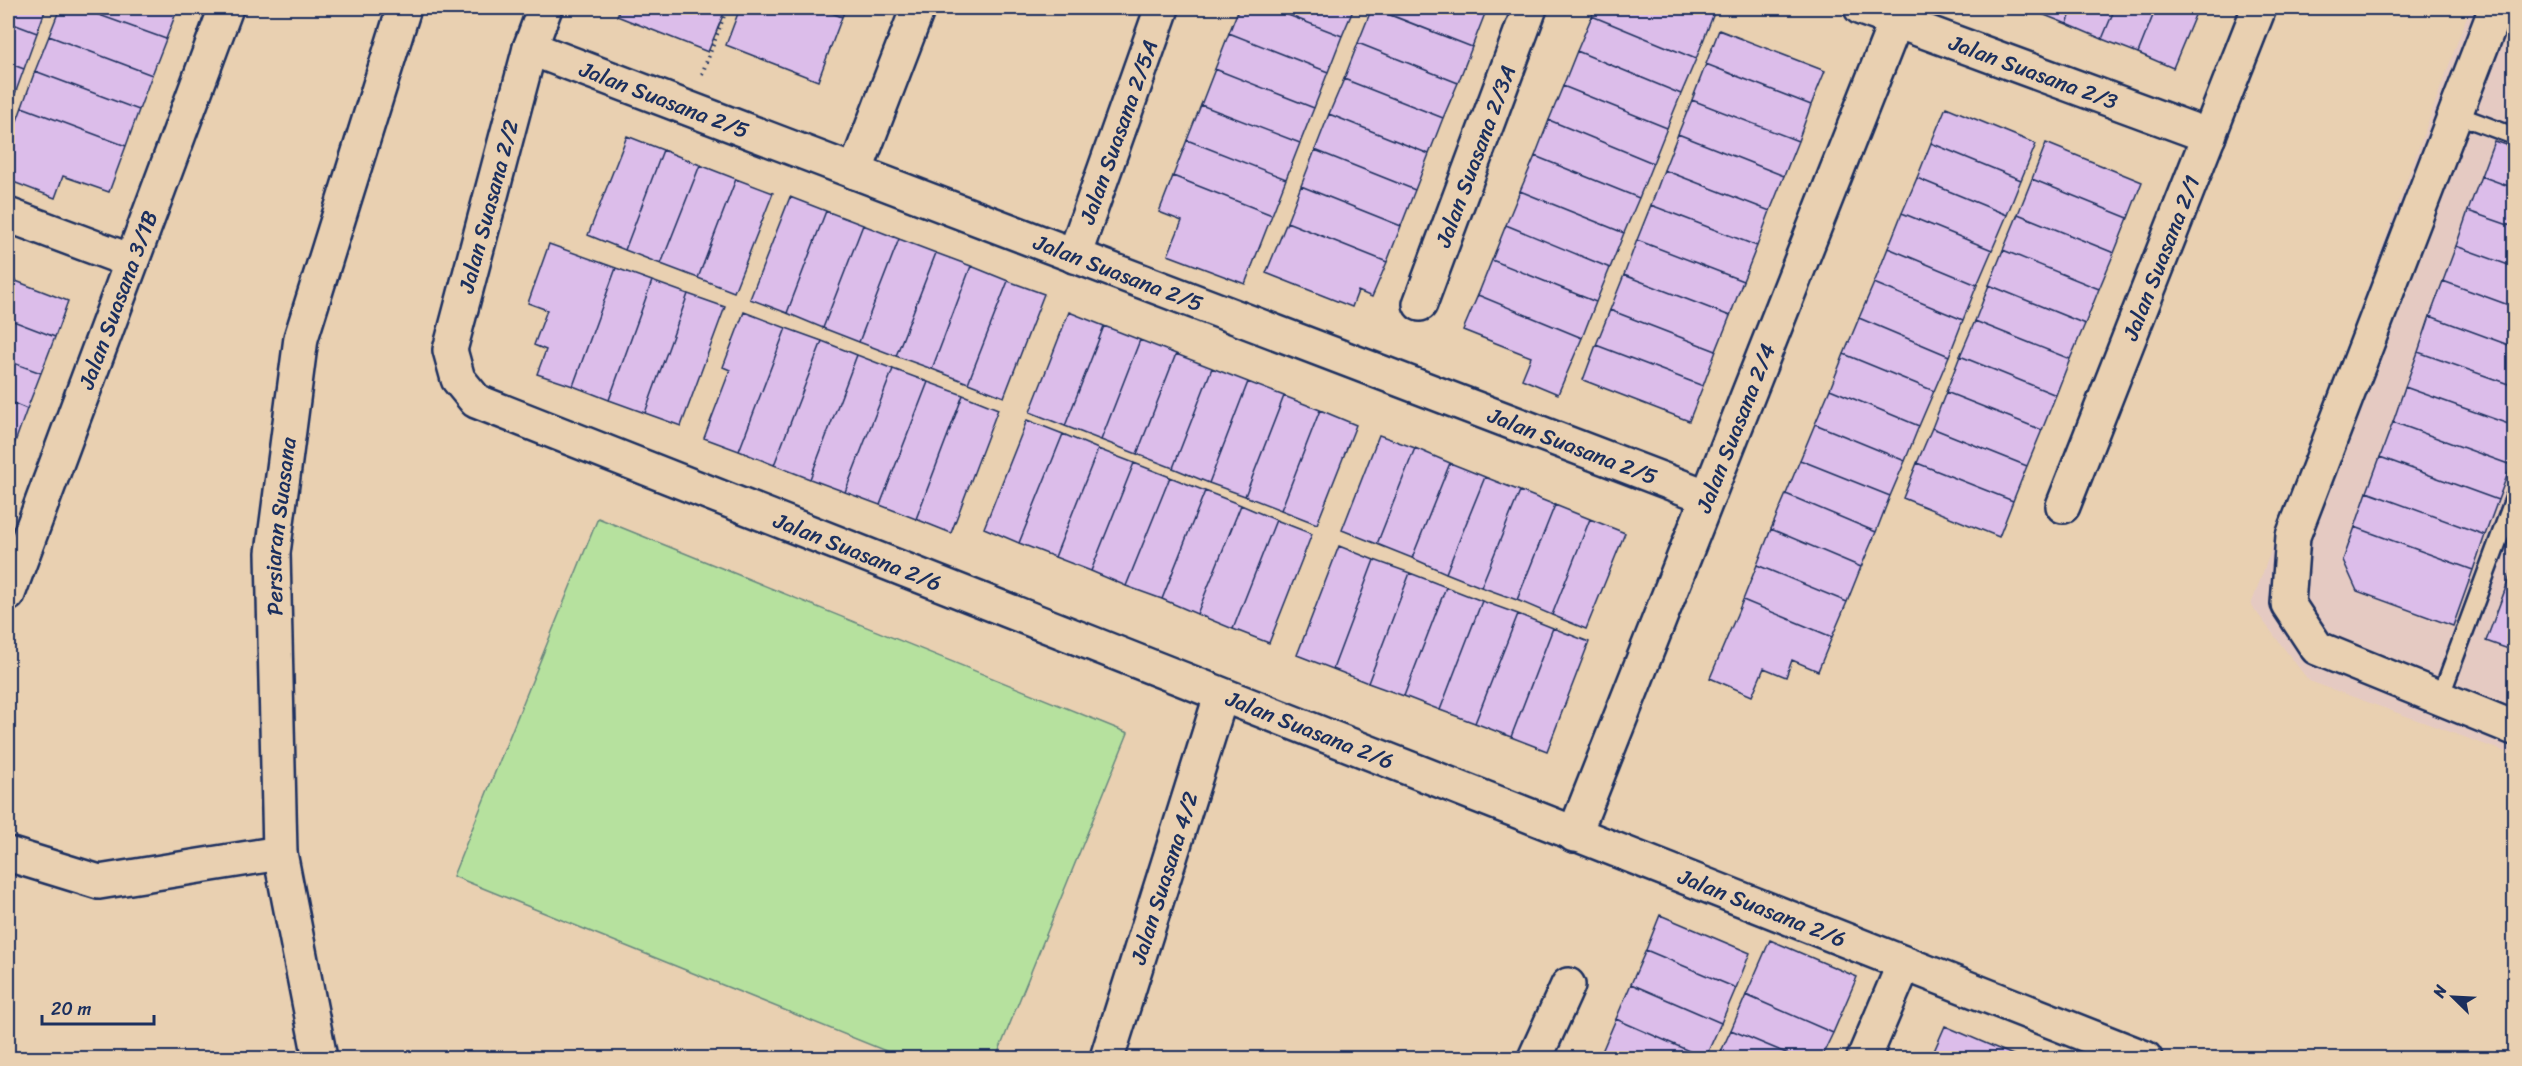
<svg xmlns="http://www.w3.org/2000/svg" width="2522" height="1066" viewBox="0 0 2522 1066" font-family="Sriracha,sans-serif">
<rect width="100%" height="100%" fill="#e9d0b1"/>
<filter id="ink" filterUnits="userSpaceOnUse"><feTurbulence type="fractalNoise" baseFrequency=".0167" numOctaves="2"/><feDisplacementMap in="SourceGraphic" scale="12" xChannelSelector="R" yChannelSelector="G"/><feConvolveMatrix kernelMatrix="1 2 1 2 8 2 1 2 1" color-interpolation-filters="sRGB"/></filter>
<g filter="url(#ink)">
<path fill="#e5cac2" d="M2470,8H2514V755L2309,681L2251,605Z"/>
<path fill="#b6e19e" stroke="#68887e" stroke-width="1.5" d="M598,518L1128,733L996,1058H903L453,876Z"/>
<path fill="#dcbdea" stroke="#1b2f5e" stroke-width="1.5" d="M8,8H46L37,33L8,22Z
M60,8H80L166,39L152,75L49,36Z
M80,8H178L166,39Z
M620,8H726L708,52L617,16Z
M740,8H819L842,17L818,81L726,45Z
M819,8H846L842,17Z
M1239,8H1270L1342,36L1328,72L1229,33Z
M1270,8H1354L1342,36Z
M1372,8L1472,47L1458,83L1358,43Z
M1373,8H1478L1486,11L1472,47Z
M1595,8H1716L1696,59L1592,16Z
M2033,8H2073L2067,24L2032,10Z
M2073,8H2115L2102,39L2067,24Z
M2115,8H2156L2138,53L2102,39Z
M2156,8H2198L2173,68L2138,53Z
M1592,16L1696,59L1681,94L1577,51Z
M8,22L37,33L24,69L8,63Z
M1719,30L1825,71L1811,105L1706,64Z
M1229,33L1328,72L1314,108L1215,69Z
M49,36L152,75L139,110L35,71Z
M1358,43L1458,83L1443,118L1344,79Z
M1577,51L1681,94L1667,128L1563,86Z
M8,63L24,69L11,105L8,103Z
M1706,64L1811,105L1798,141L1692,100Z
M1215,69L1314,108L1300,143L1201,105Z
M35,71L139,110L126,146L22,107Z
M1344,79L1443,118L1429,154L1329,114Z
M1563,86L1667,128L1653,163L1549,120Z
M1692,100L1798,141L1784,176L1678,134Z
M1201,105L1300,143L1286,179L1187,140Z
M22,107L126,146L109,192L63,176L55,198L8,180V146Z
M1946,107L2036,144L2021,180L1931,143Z
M1329,114L1429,154L1415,190L1315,150Z
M1549,120L1653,163L1639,198L1535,156Z
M1678,134L1784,176L1770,211L1664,170Z
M627,136L663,150L625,250L588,235Z
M1187,140L1286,179L1272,215L1173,176Z
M2494,141L2514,148V188L2481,176Z
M1931,143L2021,180L2007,215L1917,178Z
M2046,143L2142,182L2128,218L2032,179Z
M663,150L700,165L661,264L625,250Z
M1315,150L1415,190L1401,226L1301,186Z
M1535,156L1639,198L1624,233L1520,191Z
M700,165L736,179L698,278L661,264Z
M1664,170L1770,211L1757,246L1651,205Z
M1173,176L1272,215L1245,284L1168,255L1182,221L1159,212Z
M2481,176L2514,188V227L2468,211Z
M1917,178L2007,215L1992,250L1902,213Z
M736,179L773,193L734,292L698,278Z
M2032,179L2128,218L2114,253L2018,214Z
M1301,186L1401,226L1387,262L1287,222Z
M1520,191L1624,233L1610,268L1506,225Z
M790,197L826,211L787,313L750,299Z
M1651,205L1757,246L1743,281L1637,240Z
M826,211L863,225L823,328L787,313Z
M2468,211L2514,227V267L2456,246Z
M1902,213L1992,250L1977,285L1888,248Z
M2018,214L2114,253L2099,289L2003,250Z
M1287,222L1387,262L1372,297L1358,291L1352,307L1266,273Z
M863,225L899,239L859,342L823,328Z
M1506,225L1610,268L1596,302L1492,260Z
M899,239L936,253L896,356L859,342Z
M1637,240L1743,281L1730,316L1624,275Z
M549,244L616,268L573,386L537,374L546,350L534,345L547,310L528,303Z
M2456,246L2514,267V307L2443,281Z
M1888,248L1977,285L1963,320L1874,283Z
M2003,250L2099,289L2085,324L1989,285Z
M936,253L971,266L932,369L896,356Z
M1492,260L1596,302L1582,338L1478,295Z
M971,266L1008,281L968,383L932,369Z
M616,268L652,281L609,400L573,386Z
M1624,275L1730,316L1716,351L1610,310Z
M8,278L68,301L55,337L8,319Z
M652,281L688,294L645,413L609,400Z
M1008,281L1044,294L1004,397L968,383Z
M2443,281L2514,307V347L2430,316Z
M1874,283L1963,320L1949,356L1859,318Z
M1989,285L2085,324L2070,359L1975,321Z
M688,294L725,307L681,426L645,413Z
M1478,295L1582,338L1558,394L1522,379L1531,357L1463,330Z
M1610,310L1716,351L1703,386L1596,345Z
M744,312L786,328L739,451L704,438L730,370L723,367Z
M1069,312L1104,326L1065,426L1030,412Z
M2430,316L2514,347V386L2418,352Z
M1859,318L1949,356L1934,391L1844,354Z
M8,319L55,337L41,373L8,361Z
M1975,321L2070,359L2056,395L1960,356Z
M1104,326L1140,340L1101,440L1065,426Z
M786,328L822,341L774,465L739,451Z
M1140,340L1176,354L1137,454L1101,440Z
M822,341L857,355L810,479L774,465Z
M1596,345L1703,386L1689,421L1583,380Z
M2418,352L2514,386V426L2405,387Z
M1176,354L1212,368L1173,468L1137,454Z
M1844,354L1934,391L1919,426L1830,389Z
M857,355L893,369L845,492L810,479Z
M1960,356L2056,395L2042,430L1946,392Z
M8,361L41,373L27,409L8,401Z
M1212,368L1248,382L1209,483L1173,468Z
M893,369L928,382L880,505L845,492Z
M928,382L963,395L916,519L880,505Z
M1248,382L1284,396L1245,496L1209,483Z
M2405,387L2514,426V455L2511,465L2393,422Z
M1830,389L1919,426L1905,461L1815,424Z
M1946,392L2042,430L2027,466L1932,428Z
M963,395L998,409L951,533L916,519Z
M1284,396L1320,410L1281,510L1245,496Z
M8,401L27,409L14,445L8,442Z
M1320,410L1356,425L1317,524L1281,510Z
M1027,420L1063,434L1019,543L984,528Z
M2393,422L2511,465L2498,500L2380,457Z
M1815,424L1905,461L1890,496L1800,460Z
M1932,428L2027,466L2013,501L1917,463Z
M1063,434L1098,449L1055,557L1019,543Z
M1379,435L1415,448L1377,544L1342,530Z
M8,442L14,445L8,462Z
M1415,448L1450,463L1412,558L1377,544Z
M1098,449L1134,463L1091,571L1055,557Z
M2380,457L2498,500L2485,535L2367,492Z
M1800,460L1890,496L1876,532L1786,494Z
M1134,463L1170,477L1126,586L1091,571Z
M1450,463L1485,477L1446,573L1412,558Z
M1917,463L2013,501L1999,537L1903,498Z
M1170,477L1205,491L1162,599L1126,586Z
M1485,477L1520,491L1481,587L1446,573Z
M1205,491L1241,505L1197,614L1162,599Z
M1520,491L1555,505L1517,600L1481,587Z
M2367,492L2485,535L2473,570L2355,527Z
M1786,494L1876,532L1861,567L1771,529Z
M1241,505L1276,520L1233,629L1197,614Z
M1555,505L1590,519L1552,615L1517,600Z
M1590,519L1625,533L1586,629L1552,615Z
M1276,520L1312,534L1269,643L1233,629Z
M2355,527L2473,570L2453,626L2357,591L2343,560Z
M1771,529L1861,567L1847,602L1757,565Z
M1339,546L1374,560L1333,669L1297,655Z
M1374,560L1410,573L1368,683L1333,669Z
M2514,563V584L2508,582Z
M1757,565L1847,602L1832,637L1743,600Z
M1410,573L1446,587L1404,696L1368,683Z
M2508,582L2514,584V651L2486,641Z
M1446,587L1482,601L1440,710L1404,696Z
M1743,600L1832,637L1818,671L1792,660L1786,677L1764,668L1752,696L1710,678Z
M1482,601L1518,614L1475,723L1440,710Z
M1518,614L1553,628L1511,737L1475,723Z
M1553,628L1589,642L1547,751L1511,737Z
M1660,915L1750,953L1736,988L1646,950Z
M1770,940L1857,977L1833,1033L1746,995Z
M1646,950L1736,988L1721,1023L1631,984Z
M1631,984L1721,1023L1705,1058L1616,1019Z
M1746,995L1833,1033L1821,1058H1798L1731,1030Z
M1616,1019L1705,1058H1612L1601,1054Z
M1945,1026L2020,1058H1931Z
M1731,1030L1798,1058H1718Z"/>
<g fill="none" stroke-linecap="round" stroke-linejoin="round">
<defs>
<path id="service" d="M2455,114L2514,136
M2440,698L2514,498"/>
<g id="minor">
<path id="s1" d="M545,8L530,48L450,350L458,379L476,401L2145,1058"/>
<path id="s2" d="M1861,8L2209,136"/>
<path d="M2496,8L2293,536L2288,604L2317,648L2514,728"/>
<path id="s3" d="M530,48L1708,497"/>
<path d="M855,172L918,8"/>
<path d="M8,215L131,261"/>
<path id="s4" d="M1074,256L1162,8"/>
<path id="s5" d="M1420,304L1530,8"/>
<path id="s6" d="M2063,506L2259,8"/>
<path id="s7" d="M8,594L226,8"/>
<path id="s8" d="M1574,835L1896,21"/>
<path d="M8,854L99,882L280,853"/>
<path id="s9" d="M320,1058L280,853L273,553L301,338L404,8"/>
<path id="s10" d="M1107,1058L1221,696"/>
<path d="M1535,1058L1568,985"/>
<path d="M1864,1058L1904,964"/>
</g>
</defs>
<use href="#service" stroke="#1b2f5e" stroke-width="21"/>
<use href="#minor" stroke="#1b2f5e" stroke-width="38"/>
<path stroke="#1b2f5e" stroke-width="4" stroke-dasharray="1.5 4.5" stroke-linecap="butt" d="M702,74L727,8"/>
<use href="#service" stroke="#e9d0b1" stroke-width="16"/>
<use href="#minor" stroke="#e9d0b1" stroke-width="33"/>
</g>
</g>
<g text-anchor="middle" stroke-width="6" stroke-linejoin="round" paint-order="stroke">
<g font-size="22" fill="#1b2f5e" stroke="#e9d0b1">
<text dy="8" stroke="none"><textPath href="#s2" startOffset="184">Jalan Suasana 2/3</textPath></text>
<text dy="8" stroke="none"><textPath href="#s3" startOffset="144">Jalan Suasana 2/5</textPath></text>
<text dy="8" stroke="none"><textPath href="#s4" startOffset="132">Jalan Suasana 2/5A</textPath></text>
<text dy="8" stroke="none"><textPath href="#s5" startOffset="158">Jalan Suasana 2/3A</textPath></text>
<text transform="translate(488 206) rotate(-75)" y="8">Jalan Suasana 2/2</text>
<text dy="8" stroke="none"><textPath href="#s6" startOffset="267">Jalan Suasana 2/1</textPath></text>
<text dy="8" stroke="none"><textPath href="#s3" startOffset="630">Jalan Suasana 2/5</textPath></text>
<text dy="8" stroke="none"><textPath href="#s7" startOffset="314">Jalan Suasana 3/1B</textPath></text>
<text dy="8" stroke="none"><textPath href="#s8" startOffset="438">Jalan Suasana 2/4</textPath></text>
<text dy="8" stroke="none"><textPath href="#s3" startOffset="1116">Jalan Suasana 2/5</textPath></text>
<text dy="8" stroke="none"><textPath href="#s9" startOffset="536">Persiaran Suasana</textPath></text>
<text dy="8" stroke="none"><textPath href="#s1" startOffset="824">Jalan Suasana 2/6</textPath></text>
<text dy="8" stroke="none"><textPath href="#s1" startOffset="1310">Jalan Suasana 2/6</textPath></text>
<text dy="8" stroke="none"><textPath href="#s10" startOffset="189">Jalan Suasana 4/2</textPath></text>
<text dy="8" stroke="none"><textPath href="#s1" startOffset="1796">Jalan Suasana 2/6</textPath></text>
</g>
</g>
<rect width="2522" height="1066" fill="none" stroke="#e9d0b1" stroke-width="30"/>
<rect x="15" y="15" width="2492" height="1036" fill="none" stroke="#1b2f5e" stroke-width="2" filter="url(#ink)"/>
<g transform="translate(2453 997) rotate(294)" stroke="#e9d0b1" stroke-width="4.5" paint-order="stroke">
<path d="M0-4.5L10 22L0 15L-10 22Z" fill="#1b2f5e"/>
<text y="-9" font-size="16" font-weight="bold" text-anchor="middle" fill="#1b2f5e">N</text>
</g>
<path d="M42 1015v9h112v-9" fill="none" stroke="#1b2f5e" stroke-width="3"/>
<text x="51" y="1015" font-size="18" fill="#1b2f5e" stroke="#e9d0b1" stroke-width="4.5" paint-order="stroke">20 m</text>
</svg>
